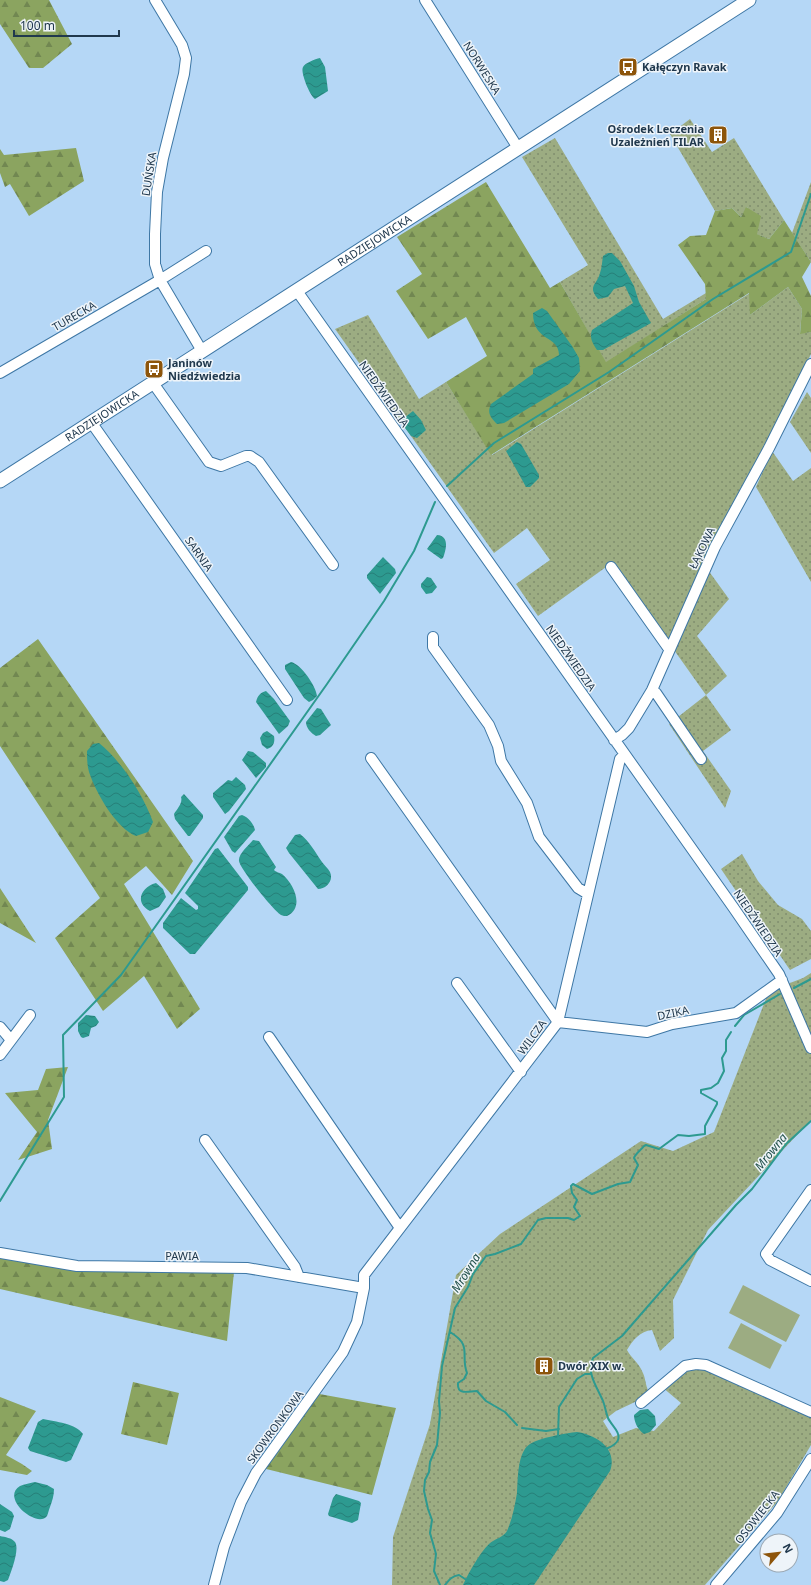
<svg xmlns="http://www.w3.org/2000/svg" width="811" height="1585" viewBox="0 0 811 1585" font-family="'Noto Sans',sans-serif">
<defs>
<pattern id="grass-dots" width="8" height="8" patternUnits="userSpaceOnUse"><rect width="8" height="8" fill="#9cac82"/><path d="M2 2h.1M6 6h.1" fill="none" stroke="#7f8d6d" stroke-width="1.8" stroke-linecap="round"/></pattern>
<pattern id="forest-firs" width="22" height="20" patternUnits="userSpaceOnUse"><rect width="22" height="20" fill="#8ba460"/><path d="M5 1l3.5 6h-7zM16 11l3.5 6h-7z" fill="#718751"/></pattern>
<pattern id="water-waves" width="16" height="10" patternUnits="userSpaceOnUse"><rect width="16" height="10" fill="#2d9a90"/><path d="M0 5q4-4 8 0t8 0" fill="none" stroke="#267f78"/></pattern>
</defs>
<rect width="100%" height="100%" fill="#b5d7f6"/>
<path fill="url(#grass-dots)" d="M690,119L712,152L734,138L784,220L769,239L756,234L747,207L741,217L732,208L715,211L670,134Z
M555,138L663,319L706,293V299L606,363L560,282L588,265L522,157Z
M811,182V262L792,233Z
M788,287L802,309L800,333L811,332V354L669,640L613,562L538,616L516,584L550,560L527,528L494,553L335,329L368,315L419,399L446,382L492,455L750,293V315Z
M807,392L811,398V453L790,422Z
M772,451L793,481L811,468V582L756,487Z
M708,570L729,599L697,636L727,676L706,695L731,730L703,751L731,791L725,808L669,724L706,695L674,650Z
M742,854L758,881L778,905L802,919L811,931V959L790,970L721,869Z
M811,973V1120L708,1230L673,1300L674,1338L660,1351L652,1330C640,1331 633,1340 627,1350C631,1358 639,1363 642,1371C646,1378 645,1385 649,1392L637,1401L616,1411L603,1421L613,1437L636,1428L654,1431L681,1403L662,1387L694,1365L705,1368L811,1417V1445L778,1501L705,1585H392L393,1537L430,1424L456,1275L500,1234L641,1141L673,1151L714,1132L769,991L803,978Z"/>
<path fill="url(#forest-firs)" d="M0,0H49L72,44L43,68H29L0,24Z
M76,148L84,181L29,216L10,184L5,187L0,173V149L4,155Z
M486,182L550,288L560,282L606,362L706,299L705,284L678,245L690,236L706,235L715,211L732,208L741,217L746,207L761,216L757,234L769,239L784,220L811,262L802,277L811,296V332L800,334L802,309L788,287L750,315L749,293L491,455L446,382L487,356L466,317L428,339L396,291L422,274L397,237Z
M38,639L193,861L172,895L146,866L124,884L200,1009L177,1029L144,976L103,1011L55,938L100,898L0,746V668Z
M0,888L36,943L0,923Z
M68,1067L48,1120L52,1149L18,1160L37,1132L5,1093L38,1090L46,1069Z
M0,1256L234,1272L227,1341L0,1289Z
M133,1382L179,1393L167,1445L121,1434Z
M314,1393L396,1408L372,1495L258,1467Z
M0,1397L36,1411L6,1455L22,1464L32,1471L27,1475L0,1470Z"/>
<path fill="#9cac82" d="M743,1285L800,1315L786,1342L729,1313Z
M741,1323L782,1345L770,1369L728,1348Z"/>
<path fill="url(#water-waves)" d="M320,58L325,67L328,91L315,99C310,96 300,72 303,67C305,63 315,59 320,58Z
M608,253H612L620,261L634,286L639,302L651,323L603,350H597C593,344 589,338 592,330L633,303L625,286L614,289L608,297L598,299C587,286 597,285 600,273C602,267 602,262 603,256Z
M542,308L547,311L572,346L579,358L580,371L569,384L504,423L497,424C490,417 487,413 491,404L533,374V369L559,355C559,335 533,342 533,313Z
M413,411L421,420L426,430L417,438L411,436L400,421Z
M517,442L521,444L539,475V478L530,487H526L506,451Z
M437,535C450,536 446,550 443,558L441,559L427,549Z
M383,557L395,569L396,573L380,594L367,578V575Z
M427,577L431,578L437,587L432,593L426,594L421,587V584Z
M291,662C301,664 316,686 317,696L313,700L309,702L304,698L285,669V665Z
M266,691L274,699L290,721L288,726L279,734L256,702C258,695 260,693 266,691Z
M317,708L321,709L331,725L320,735L316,736C311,733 306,728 306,722Z
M267,731L274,736C275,742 274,747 267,749L262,745L260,738L263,733Z
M99,743C121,761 143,794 153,822L148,832L136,836C116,828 96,793 89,772C87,765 87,758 87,751L93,744Z
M248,751L253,752L266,763V767L256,778L242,760Z
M236,777L245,785L246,789L229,811L225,814L213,797V793L228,780L232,781Z
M184,794L203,815V818L190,836H188L175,819L174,814C177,809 183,803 181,797Z
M242,815C248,817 254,824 255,830L235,853L232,851L224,837L239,816Z
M300,834C310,842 315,852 322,862C324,865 328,868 330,872C334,881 326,889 318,889L289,853L286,848L295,835Z
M253,840L259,841L276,867L274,870C277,873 279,872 282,874C294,884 305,907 287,916C285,916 283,916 281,915C273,910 240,869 239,861C238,854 249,845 253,840Z
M218,848L248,887V890L195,954H190L163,928V923L181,898L196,910L198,909V906L185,893L215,849Z
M156,883L163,889L166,897L159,907L150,911C134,903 141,887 156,883Z
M86,1015L95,1016L99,1022L96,1026L91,1028L89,1036L83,1038L81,1037L78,1031V1023Z
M648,1409L655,1416L656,1425L650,1432L644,1434C638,1430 634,1422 634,1415L640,1410Z
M43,1419C56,1422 75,1423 83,1434L71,1460L66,1462L30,1451L28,1448L38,1422Z
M577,1432C597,1435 618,1449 610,1471L534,1585H463C469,1572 479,1554 489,1544C494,1539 504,1537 507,1531C512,1520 515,1505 517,1493C518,1480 517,1452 530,1444C539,1438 566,1433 577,1432Z
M35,1482L47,1485L54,1489C54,1496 52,1501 50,1507C49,1509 48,1514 47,1516C37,1529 0,1498 20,1486C24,1484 31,1483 35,1482Z
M336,1494L359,1501L361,1503L358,1520L352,1523L329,1516L328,1514L333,1498Z
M0,1504L12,1512L14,1516L10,1529L5,1532L0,1530Z
M0,1536C5,1537 12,1538 15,1542C20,1549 11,1572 8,1580L4,1582L0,1581Z"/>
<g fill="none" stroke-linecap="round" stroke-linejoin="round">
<path stroke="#2d9a90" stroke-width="2" d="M447,486L494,443L609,372L713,299L791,252L811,194
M794,988L811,979
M735,1026L744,1015L780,994
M0,1201L64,1097L63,1035L121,975L327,684L384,601L414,551L435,502
M450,1332C473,1346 460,1354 467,1373L464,1379L458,1383C457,1396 469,1391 477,1391L486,1401L505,1412L517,1425
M522,1428L546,1431L559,1429
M558,1436L559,1407L577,1379L585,1374H590
M606,1449C610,1447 616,1445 618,1440C621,1432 611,1425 608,1418C606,1413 605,1406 603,1401C597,1387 586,1373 593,1358L622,1336L736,1205L752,1189L786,1144L811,1121
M440,1585L434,1571L436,1554L430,1533L432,1520L428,1509L424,1491L425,1480L429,1472L430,1462L437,1445L440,1413L439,1401L442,1366L455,1308L468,1287L473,1274L486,1256L495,1254L521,1244L538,1220L546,1218H568L574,1220L580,1216L574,1207L577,1200L572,1193L571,1186L573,1184L592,1194L618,1184L630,1182L638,1165L634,1158C635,1154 641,1150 644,1146L646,1145L659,1149L678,1135L689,1136L705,1134V1126L717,1104V1102L701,1093V1090L711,1088L718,1083L724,1071L722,1058L726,1051V1040L731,1032
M445,1585C449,1580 452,1576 459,1575L468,1581"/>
<defs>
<path id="minor" d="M155,0L182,45L186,58L184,74L163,158L157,192L155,234V264L160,280L202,351
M425,0L518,148
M297,291L733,907L779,974L811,1048
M0,373L160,280L206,251
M153,383L209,462L221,466L246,456H250L259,462L333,565
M91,422L287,700
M611,567L669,649
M433,637V647L489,725L498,746L501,761L527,803L539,837L578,888L588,894
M652,690L656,693L701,759
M614,740L622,735L629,728L652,690L715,547L769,448L811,364
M371,758L558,1022L647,1032L672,1024L736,1013L782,980
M457,983L521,1072
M0,1027L11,1040
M269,1037L400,1228
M0,1055L30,1015
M205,1140L295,1267L299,1277
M811,1190L766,1254L770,1260L811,1281
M0,1253L77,1266L247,1268L364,1288
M641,1403L685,1366L696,1364L706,1365L811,1412
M214,1585L224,1547L241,1502L256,1473L343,1352L357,1322L364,1288V1275L558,1022L620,759L624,755
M716,1585L777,1513L811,1459"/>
<g id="major">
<path id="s1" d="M0,481L749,0"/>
</g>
</defs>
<use href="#minor" stroke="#3e77a5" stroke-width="12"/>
<use href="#major" stroke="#3e77a5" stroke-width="15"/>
<use href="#minor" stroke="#fff" stroke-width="10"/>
<use href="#major" stroke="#fff" stroke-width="13"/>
</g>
<defs>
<symbol id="bus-square" viewBox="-11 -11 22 22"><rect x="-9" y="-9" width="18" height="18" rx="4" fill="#8d550b" stroke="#eef4f9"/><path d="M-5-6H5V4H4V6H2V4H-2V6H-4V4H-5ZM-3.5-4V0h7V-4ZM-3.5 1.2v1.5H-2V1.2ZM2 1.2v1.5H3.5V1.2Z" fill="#fff"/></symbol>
<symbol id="building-square" viewBox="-11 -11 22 22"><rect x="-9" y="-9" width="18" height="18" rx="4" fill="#8d550b" stroke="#eef4f9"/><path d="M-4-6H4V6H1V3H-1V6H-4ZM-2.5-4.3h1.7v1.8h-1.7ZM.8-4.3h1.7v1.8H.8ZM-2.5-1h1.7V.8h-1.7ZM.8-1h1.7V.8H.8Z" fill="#fff"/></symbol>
</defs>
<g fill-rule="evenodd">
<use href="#bus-square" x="617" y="56" width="22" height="22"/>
<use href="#building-square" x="707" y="124" width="22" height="22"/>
<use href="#bus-square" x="143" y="358" width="22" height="22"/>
<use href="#building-square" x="533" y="1355" width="22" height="22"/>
</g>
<g text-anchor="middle" stroke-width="3" stroke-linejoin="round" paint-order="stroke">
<g font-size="11" font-weight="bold" fill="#20384d" stroke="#eef4f9" text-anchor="start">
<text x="642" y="71">Kałęczyn Ravak</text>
<text x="704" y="133" text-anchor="end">Ośrodek Leczenia<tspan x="704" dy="13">Uzależnień FILAR</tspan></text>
<text x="168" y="367">Janinów<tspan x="168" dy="13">Niedźwiedzia</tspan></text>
<text x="558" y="1370">Dwór XIX w.</text>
</g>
<g font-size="11" fill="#20384d" stroke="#eef4f9">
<text transform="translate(482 68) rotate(58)" y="4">NORWESKA</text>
<text transform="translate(149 174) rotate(-81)" y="4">DUŃSKA</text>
<text dy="4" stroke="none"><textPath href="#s1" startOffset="445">RADZIEJOWICKA</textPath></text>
<text transform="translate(74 316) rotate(-30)" y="4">TURECKA</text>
<text transform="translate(384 394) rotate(55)" y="4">NIEDŹWIEDZIA</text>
<text dy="4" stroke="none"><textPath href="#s1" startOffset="121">RADZIEJOWICKA</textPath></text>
<text transform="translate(702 548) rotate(-64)" y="4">ŁĄKOWA</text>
<text transform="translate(199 554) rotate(55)" y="4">SARNIA</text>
<text transform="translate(571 658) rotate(55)" y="4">NIEDŹWIEDZIA</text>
<text transform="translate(758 923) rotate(56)" y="4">NIEDŹWIEDZIA</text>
<text transform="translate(673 1013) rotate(-12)" y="4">DZIKA</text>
<text transform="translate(532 1037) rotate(-54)" y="4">WILCZA</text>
<text x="182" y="1260">PAWIA</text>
<text transform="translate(275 1427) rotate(-54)" y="4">SKOWRONKOWA</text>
<text transform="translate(757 1517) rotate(-52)" y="4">OSOWIECKA</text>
</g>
<g font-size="12" font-style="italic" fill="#24524c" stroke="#eef4f9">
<text transform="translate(771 1152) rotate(-51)" y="4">Mrowna</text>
<text transform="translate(466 1273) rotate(-58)" y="4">Mrowna</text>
</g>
</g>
<g transform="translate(779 1553) rotate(62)"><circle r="19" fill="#eef4f9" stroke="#9ca9b4"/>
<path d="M0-3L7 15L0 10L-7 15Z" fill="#8d550b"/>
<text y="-6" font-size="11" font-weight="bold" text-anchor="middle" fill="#20384d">N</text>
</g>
<path d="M14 30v6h105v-6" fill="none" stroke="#20384d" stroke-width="2"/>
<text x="20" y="30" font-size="12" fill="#20384d" stroke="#eef4f9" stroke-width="3" paint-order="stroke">100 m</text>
</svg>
